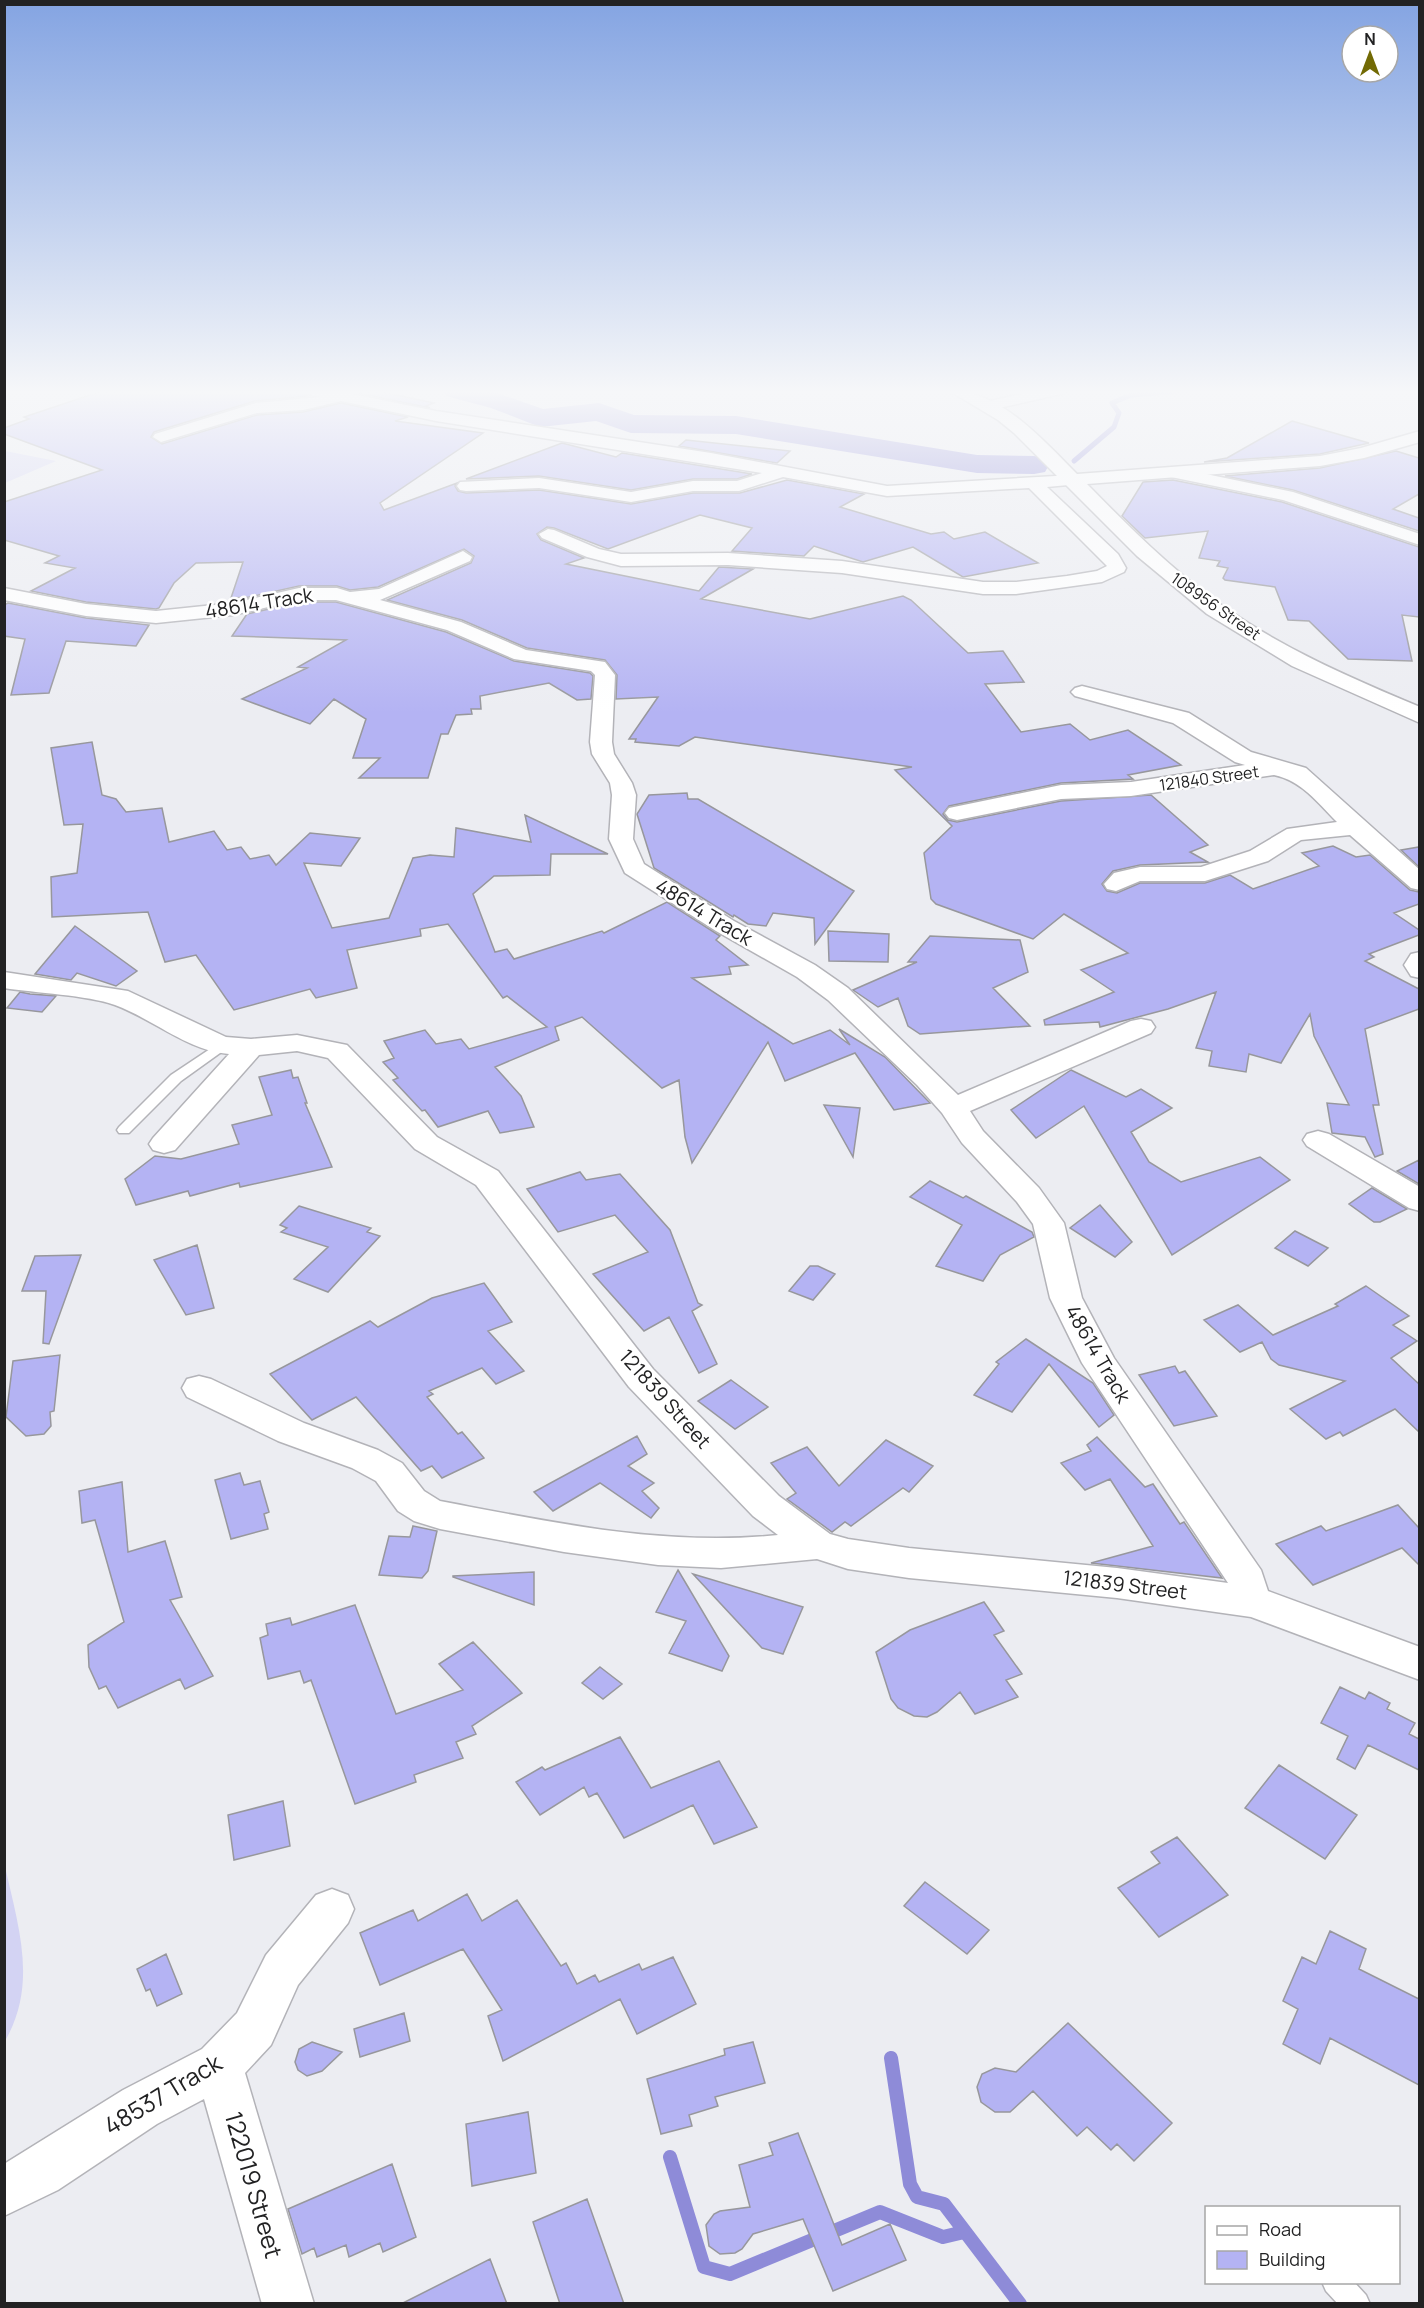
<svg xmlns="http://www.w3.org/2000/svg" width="1424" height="2308" viewBox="0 0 1424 2308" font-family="Manrope,sans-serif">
<rect width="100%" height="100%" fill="#ecedf2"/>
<path fill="#d3d3f3" d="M5,451L56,461L5,483Z
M4,1862C17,1923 39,1982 5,2041Z"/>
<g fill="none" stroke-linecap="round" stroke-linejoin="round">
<path stroke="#8e8bd8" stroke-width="5" d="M1074,461L1114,427L1119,413L1112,403L1131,395L1191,390"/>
<path stroke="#8e8bd8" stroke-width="14" d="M891,2058L910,2184L917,2197L944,2204L1020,2304
M670,2157L704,2267L730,2274L880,2212L943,2237L964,2232"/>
<path fill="#8e8bd8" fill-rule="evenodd" d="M442,390H489L543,409L599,403L634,415L736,416L977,455L1034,456L1045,458L1049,465L1045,472L1034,474L977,473L736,434L631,433L596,421L540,427L491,408L446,396Z"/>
</g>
<path fill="#b4b3f3" stroke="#97979c" stroke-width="1.5" d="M105,390H299L307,396L255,401L154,432L151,437L162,444L257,415L303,412L341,403L408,417L395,421L483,433L380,503L384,510L457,483L455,486L458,491L466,493L539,490L631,504L693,493H740L787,480L864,494L840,507L931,534L944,532L954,539L985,532L1038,563L963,577L913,547L863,562L814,546L804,556L732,551L752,528L700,515L608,549L554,528L547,527L537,534L541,540L584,558L566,564L699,591L719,567L753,569L701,599L810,619L903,596L911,600L968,653L1003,651L1024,682L985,684L1021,732L1070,724L1090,740L1128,730L1181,765L1128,775L1133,779L1061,783L949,806L943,814L948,820L957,822L1061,801L1151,795L1208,845L1190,852L1208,862L1140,865L1113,871L1102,884L1107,891L1117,893L1140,883H1205L1230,875L1253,889L1319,866L1302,853L1333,846L1356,857L1370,855L1410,890L1419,892V904L1394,913L1419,930V935L1369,954L1374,957L1365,961L1419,989V1009L1365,1029L1379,1105H1373L1383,1154L1375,1157L1365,1137L1332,1133L1327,1103L1349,1105L1314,1036L1310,1014L1281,1063L1249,1054L1246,1072L1209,1066L1212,1051L1196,1048L1216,992L1168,1009L1100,1027L1099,1022L1045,1025L1044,1020L1114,992L1081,970L1128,953L1064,914L1033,939L936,904L931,899L924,853L952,826L895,770L912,767L695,737L679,746L635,742L636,739H629L658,697L616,699L617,675L605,660L527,648L462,620L387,600L471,563L474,556L464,549L378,587L350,590L337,586H299L249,597L231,598L243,562L196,563L174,583L159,608L156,609L86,602L31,591L75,568L45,563L59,556L4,540V502L102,470L4,434V428L29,419L24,417Z
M344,390H373L434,403L426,406L430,408Z
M1292,421L1369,443L1320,454L1204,462L1227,458Z
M686,440L790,451L777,463L679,446Z
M562,443L616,457L622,453L752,474L737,479H693L631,490L539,476L466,479Z
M1396,451L1419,458V494L1393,509L1419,518V531L1293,490L1225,476L1320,468Z
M1173,480L1282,502L1419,547V617L1402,615L1412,661L1348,659L1309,621L1288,620L1275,587L1225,580L1223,578L1228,568L1217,566L1220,561L1199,558L1208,531L1145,538L1122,516L1143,482Z
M299,602H336L446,632L514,661L590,673L593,676L591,699L577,700L549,683L480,696L481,709H471L472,714L456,715L448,734H441L428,778H359L380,758H353L366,719L334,699L310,724L242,699L307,668L298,667L346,640L232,636L247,614Z
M8,603L86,618L149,625L136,646L66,641L49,693L11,695L25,639L4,636V605Z
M92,742L102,795L116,799L126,812L162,808L169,842L214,831L227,850L241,847L250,859L269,855L276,865L310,833L360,838L341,866L304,863L332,928L389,918L413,858L430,855L454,857L456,828L531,842L525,815L608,854H551L550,875L494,876L473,894L495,952L507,949L514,959L602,931L604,933L667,902L720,936L716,940L748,965L729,967L731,974L692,978L793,1044L830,1030L850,1045L839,1029L885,1057L930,1103L894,1110L855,1053L785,1081L768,1042L692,1163L685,1137L679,1080L662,1088L582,1017L555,1027L559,1040L495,1067L521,1096L534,1127L500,1133L488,1111L438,1127L425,1110L422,1111L393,1080L398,1078L383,1062L394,1058L384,1041L425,1030L436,1044L461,1039L469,1049L547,1027L507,996L503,998L448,924L420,929L421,936L347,950L357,988L316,998L310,989L234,1010L196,955L165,962L148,912L52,917L51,877L77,873L83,824L64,825L51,748Z
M687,793L688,799H698L854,891L815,944L814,918L773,913L766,926L748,924L734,915L733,917L654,868L637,814L649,795Z
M1419,847V867L1401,850Z
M75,926L137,971L116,986L77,973L71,980L35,974Z
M828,931L889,934L888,962L829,961Z
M930,936L1020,940L1028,972L993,988L1030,1026L920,1034L908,1026L898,998L878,1007L853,990L917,962H908Z
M20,992L30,994L56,996L42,1012L7,1008Z
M291,1070L293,1078L298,1077L307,1103H305L332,1167L240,1187L239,1183L190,1196L188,1191L136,1205L125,1179L155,1156L181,1159L239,1144L232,1125L272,1115L259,1077Z
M1071,1070L1126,1097L1141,1089L1172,1108L1131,1132L1149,1162L1181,1182L1260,1157L1290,1180L1172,1255L1084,1106L1036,1138L1011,1110Z
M824,1105L860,1108L853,1157Z
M1419,1160V1184L1397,1171Z
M580,1172L586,1180L620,1174L670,1230L698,1303L702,1305L692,1311L717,1364L699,1373L669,1317L644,1331L593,1274L648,1252L615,1215L558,1232L527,1189Z
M930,1181L963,1198L966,1196L1032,1232L1034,1237L1000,1255L983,1281L936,1266L962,1225L910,1197Z
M1372,1188L1407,1209L1380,1222H1374L1349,1204Z
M1100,1205L1132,1242L1115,1257L1070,1228Z
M299,1206L371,1228L367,1232L380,1236L328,1292L294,1279L328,1247L281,1232L287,1228L280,1225Z
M1295,1231L1328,1248L1308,1266L1275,1248Z
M197,1245L214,1308L186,1315L154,1260Z
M81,1255L49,1344L43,1343L46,1291H22L35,1256Z
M810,1266H818L835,1274L813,1300L789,1291Z
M484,1283L512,1322L488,1331L524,1371L496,1384L482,1368L429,1391L433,1394L427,1397L458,1434L462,1432L484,1458L442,1478L432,1466L421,1471L356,1397L312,1420L270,1374L370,1321L378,1327L432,1298Z
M1366,1286L1409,1316L1393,1325L1417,1341L1391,1358L1419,1384V1432L1395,1409L1343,1436L1340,1432L1326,1439L1290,1409L1345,1381L1279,1365L1271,1359L1262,1342L1240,1352L1204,1320L1238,1305L1273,1335L1338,1306L1335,1304Z
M1026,1339L1093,1383L1114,1415L1099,1427L1049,1364L1012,1412L974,1395L999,1364L996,1362Z
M60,1355L54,1411L50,1412L51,1426L44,1434L26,1436L6,1417L13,1361Z
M1175,1366L1179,1373L1185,1371L1217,1416L1174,1426L1139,1375Z
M731,1380L768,1407L735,1429L698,1401Z
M637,1436L647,1454L628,1466L654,1483L642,1491L659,1508L651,1518L600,1483L553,1511L534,1492Z
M1097,1437L1145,1487L1153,1484L1180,1524L1184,1522L1222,1578L1091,1563L1153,1546L1110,1479L1085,1490L1061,1463L1091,1451L1087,1445Z
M886,1440L933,1466L909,1492L903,1488L851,1526L845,1522L832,1532L787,1499L796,1493L771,1463L807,1447L839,1486Z
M240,1473L244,1485L260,1481L269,1512L264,1514L268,1529L231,1539L215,1480Z
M122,1482L128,1552L165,1541L182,1597L170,1600L213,1676L185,1689L180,1679L118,1708L106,1686L99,1689L89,1667L88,1645L124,1622L95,1520L82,1523L79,1491Z
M1398,1505L1419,1528V1565L1402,1548L1313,1585L1276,1544L1321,1526L1326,1531Z
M413,1526L437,1531L428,1571L422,1578L379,1575L389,1536L410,1537Z
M678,1570L729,1656L722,1671L669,1653L686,1621L656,1612Z
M534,1572V1605L453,1577V1576Z
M693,1574L803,1607L783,1654L762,1648Z
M984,1602L1004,1631L994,1635L1022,1674L1006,1680L1018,1697L975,1714L960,1692L937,1712L927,1717L914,1716L898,1708L891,1699L876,1652L910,1630Z
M355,1605L396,1714L463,1690L439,1664L473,1642L522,1693L472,1726L476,1734L456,1742L463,1758L414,1775L416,1782L355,1804L311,1680L304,1683L300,1671L268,1679L260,1638L268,1635L266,1624L290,1618L292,1625Z
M600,1667L622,1684L603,1699L582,1683Z
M1340,1687L1365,1699L1369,1692L1390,1703L1387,1709L1415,1723L1409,1734L1419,1739V1770L1368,1745L1355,1769L1337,1759L1348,1736L1321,1723Z
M620,1737L651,1788L719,1761L757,1827L714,1844L693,1805L624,1838L597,1793L589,1797L584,1787L540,1815L516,1782L542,1767L545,1770Z
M1279,1765L1357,1815L1325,1859L1245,1808Z
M283,1801L290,1846L234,1860L228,1815Z
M1177,1837L1228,1895L1159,1937L1118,1888L1160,1863L1151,1852Z
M925,1882L989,1930L967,1954L904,1906Z
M467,1894L482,1921L517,1900L561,1966L566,1963L577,1984L595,1975L599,1982L639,1964L642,1970L673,1957L696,2004L637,2034L620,1999L503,2061L488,2016L502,2010L463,1949L380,1985L360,1933L413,1910L418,1921Z
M1330,1931L1366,1949L1359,1969L1419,1999V2085L1330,2038L1320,2064L1283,2044L1298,2009L1283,2001L1302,1957L1316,1964Z
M166,1954L182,1994L157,2006L150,1989L146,1991L137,1969Z
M404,2013L410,2041L360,2057L354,2029Z
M1068,2023L1172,2123L1134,2161L1117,2144L1111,2150L1087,2127L1077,2136L1033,2091L1010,2112H995L981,2102L977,2087L982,2074L995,2068L1016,2072Z
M312,2042L342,2052L322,2071L307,2076L298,2070L295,2062L299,2049Z
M753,2042L765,2083L715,2097L718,2106L689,2115L692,2126L661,2134L647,2079L725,2055L724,2049Z
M528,2112L536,2173L472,2186L466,2124Z
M798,2133L842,2245L890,2224L906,2260L833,2291L803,2219L753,2234L742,2249L735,2253L720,2254L709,2246L706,2225L714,2214L720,2211L750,2207L739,2165L773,2155L769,2143Z
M392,2164L416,2237L383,2252L380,2243L349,2257L346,2245L317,2257L314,2248L302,2254L288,2209Z
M587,2199L624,2304H560L533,2222Z
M490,2259L507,2304H401Z"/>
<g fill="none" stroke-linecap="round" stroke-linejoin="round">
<defs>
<path id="service" d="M222,1041L229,1045L227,1048L181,1081L129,1133H119L117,1130L119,1127L171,1075Z
M1322,2282H1354L1366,2295L1370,2304H1338L1326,2291Z"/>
<path id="minor" d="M301,390H332L436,411L711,453L887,486L1073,475L1079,476L1081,480L1079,484L1047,487L1118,554L1126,568L1124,572L1102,582L1016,594H983L842,573L728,565L621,566L587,557L542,538L539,534L548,529L554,530L599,549L621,554L728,553L842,561L983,582H1016L1067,576L1097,571L1107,566L1029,488L887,496L783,477L739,491H693L631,502L539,488L466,491L460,490L457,486L460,482L539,478L631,492L693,481H737L762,473L436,421L341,401L303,410L257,413L161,442L153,437L155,434L256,403L320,397L304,393Z
M1039,390H1068L1065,393L986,411L978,406L981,403Z
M1177,468L1293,492L1420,534V545L1283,500L1171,477L1169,473L1171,469Z
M463,551L472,557L470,561L380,600L461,622L526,650L605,662L615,675L612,742L614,754L632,783L636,795L633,839L644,864L734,921L815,965L848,988L958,1095L1131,1021L1141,1019L1151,1021L1155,1027L1151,1033L970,1111L983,1131L1039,1188L1064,1223L1082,1298L1114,1358L1261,1570L1268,1591L1420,1647V1680L1251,1617L1117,1598L909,1578L848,1569L817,1559L721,1568L658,1565L564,1552L440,1529L414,1521L398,1511L376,1481L352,1468L278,1441L187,1397L182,1388L187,1379L199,1376L211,1379L304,1423L378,1450L402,1463L424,1491L440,1501C551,1522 664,1547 778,1535L753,1516L629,1387L476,1185L415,1149L328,1058L297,1051L259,1055L175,1150L164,1153L153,1150L149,1144L153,1138L229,1054C188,1051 153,1019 115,1005C87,995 35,993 4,988V972L128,991L226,1037L251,1039L297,1035L347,1045L437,1137L498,1171L653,1369L779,1496L830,1534L848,1539L909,1548L1117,1568L1228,1583L1082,1363L1050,1298L1033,1224L1017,1202L962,1143L942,1113L917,1085L828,1000L797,977L716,931L625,873L609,839L612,795L610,783L592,754L590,742L595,675L591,671L514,659L447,630L336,600H299L233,615L156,623L86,616L4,600V588L86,604L156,611L233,603L299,588H337L350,592L379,589Z
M1082,686L1189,713L1251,752L1306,768L1420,870V890L1411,888L1350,835L1301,840L1268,861L1205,881H1140L1116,891L1107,889L1104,884L1114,873L1140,867H1201L1250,851L1287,829L1337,822C1317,802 1302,781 1274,775L1131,796L1061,799L957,820L949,818L945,813L949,808L1061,785L1131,782L1245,765L1235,762L1173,723L1075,696L1071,692L1075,688Z
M1420,952V978L1411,976L1404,965L1411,954Z
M1318,1131L1329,1134L1420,1187V1211L1409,1208L1307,1146L1303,1140L1307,1134Z
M332,1889L348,1895L354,1909L348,1923L298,1985L271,2045L245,2073L314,2304H262L204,2099L157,2124L58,2190L4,2216V2164L123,2090L202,2049L237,2013L266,1955L316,1895Z"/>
<path id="tertiary" d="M948,390C1000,390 1042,439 1077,474L1320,456L1361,448L1420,431V442L1364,458L1320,466L1087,484C1129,527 1171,569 1220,604C1281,648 1351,678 1420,707V723L1292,666L1207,614L1137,556L1014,433L998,420Z"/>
</defs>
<use href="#service" stroke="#b3b3b8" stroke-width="3"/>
<use href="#minor" stroke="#b3b3b8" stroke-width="3"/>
<use href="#tertiary" stroke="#b3b3b8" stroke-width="3"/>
<use href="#service" fill="#fff" fill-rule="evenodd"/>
<use href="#minor" fill="#fff" fill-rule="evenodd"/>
<use href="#tertiary" fill="#fff" fill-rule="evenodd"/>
</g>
<linearGradient id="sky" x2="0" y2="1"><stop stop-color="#84a4e2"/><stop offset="0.55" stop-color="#f6f7f9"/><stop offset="1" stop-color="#f6f7f9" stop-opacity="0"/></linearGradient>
<rect width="1424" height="713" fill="url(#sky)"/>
<g text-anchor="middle" stroke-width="5" stroke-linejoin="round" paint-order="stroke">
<g font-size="16" fill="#222223" stroke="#fff">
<text transform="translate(1216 606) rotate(35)" y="6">108956 Street</text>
<text transform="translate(1209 778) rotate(-8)" y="6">121840 Street</text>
</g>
<g font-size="20" fill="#222223" stroke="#fff">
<text transform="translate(259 603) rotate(-9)" y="7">48614 Track</text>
<text transform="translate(704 912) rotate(31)" y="7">48614 Track</text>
<text transform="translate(1098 1354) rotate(60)" y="7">48614 Track</text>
<text transform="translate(665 1399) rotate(48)" y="7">121839 Street</text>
<text transform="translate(1125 1585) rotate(7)" y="7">121839 Street</text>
</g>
<g font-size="24" fill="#222223" stroke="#fff">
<text transform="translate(163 2095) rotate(-31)" y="8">48537 Track</text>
<text transform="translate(253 2185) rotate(74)" y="8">122019 Street</text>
</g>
</g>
<rect width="1424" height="2308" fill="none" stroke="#222223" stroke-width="12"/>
<rect x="1205" y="2206" width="195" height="78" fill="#ffffff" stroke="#a7a7a7" stroke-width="1.5"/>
<rect x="1217" y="2226" width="30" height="9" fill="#ffffff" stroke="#a7a7a7" stroke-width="1.5"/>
<text x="1259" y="2236" font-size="18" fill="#222223">Road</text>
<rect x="1217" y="2251" width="30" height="18" fill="#b4b3f3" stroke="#a7a7a7" stroke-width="1.5"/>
<text x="1259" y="2266" font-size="18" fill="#222223">Building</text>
<g transform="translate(1370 54)"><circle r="28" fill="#ffffff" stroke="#a7a7a7" stroke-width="1.5"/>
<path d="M0-4.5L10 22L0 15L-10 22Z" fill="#726a04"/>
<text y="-9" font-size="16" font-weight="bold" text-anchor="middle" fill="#222223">N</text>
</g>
</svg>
